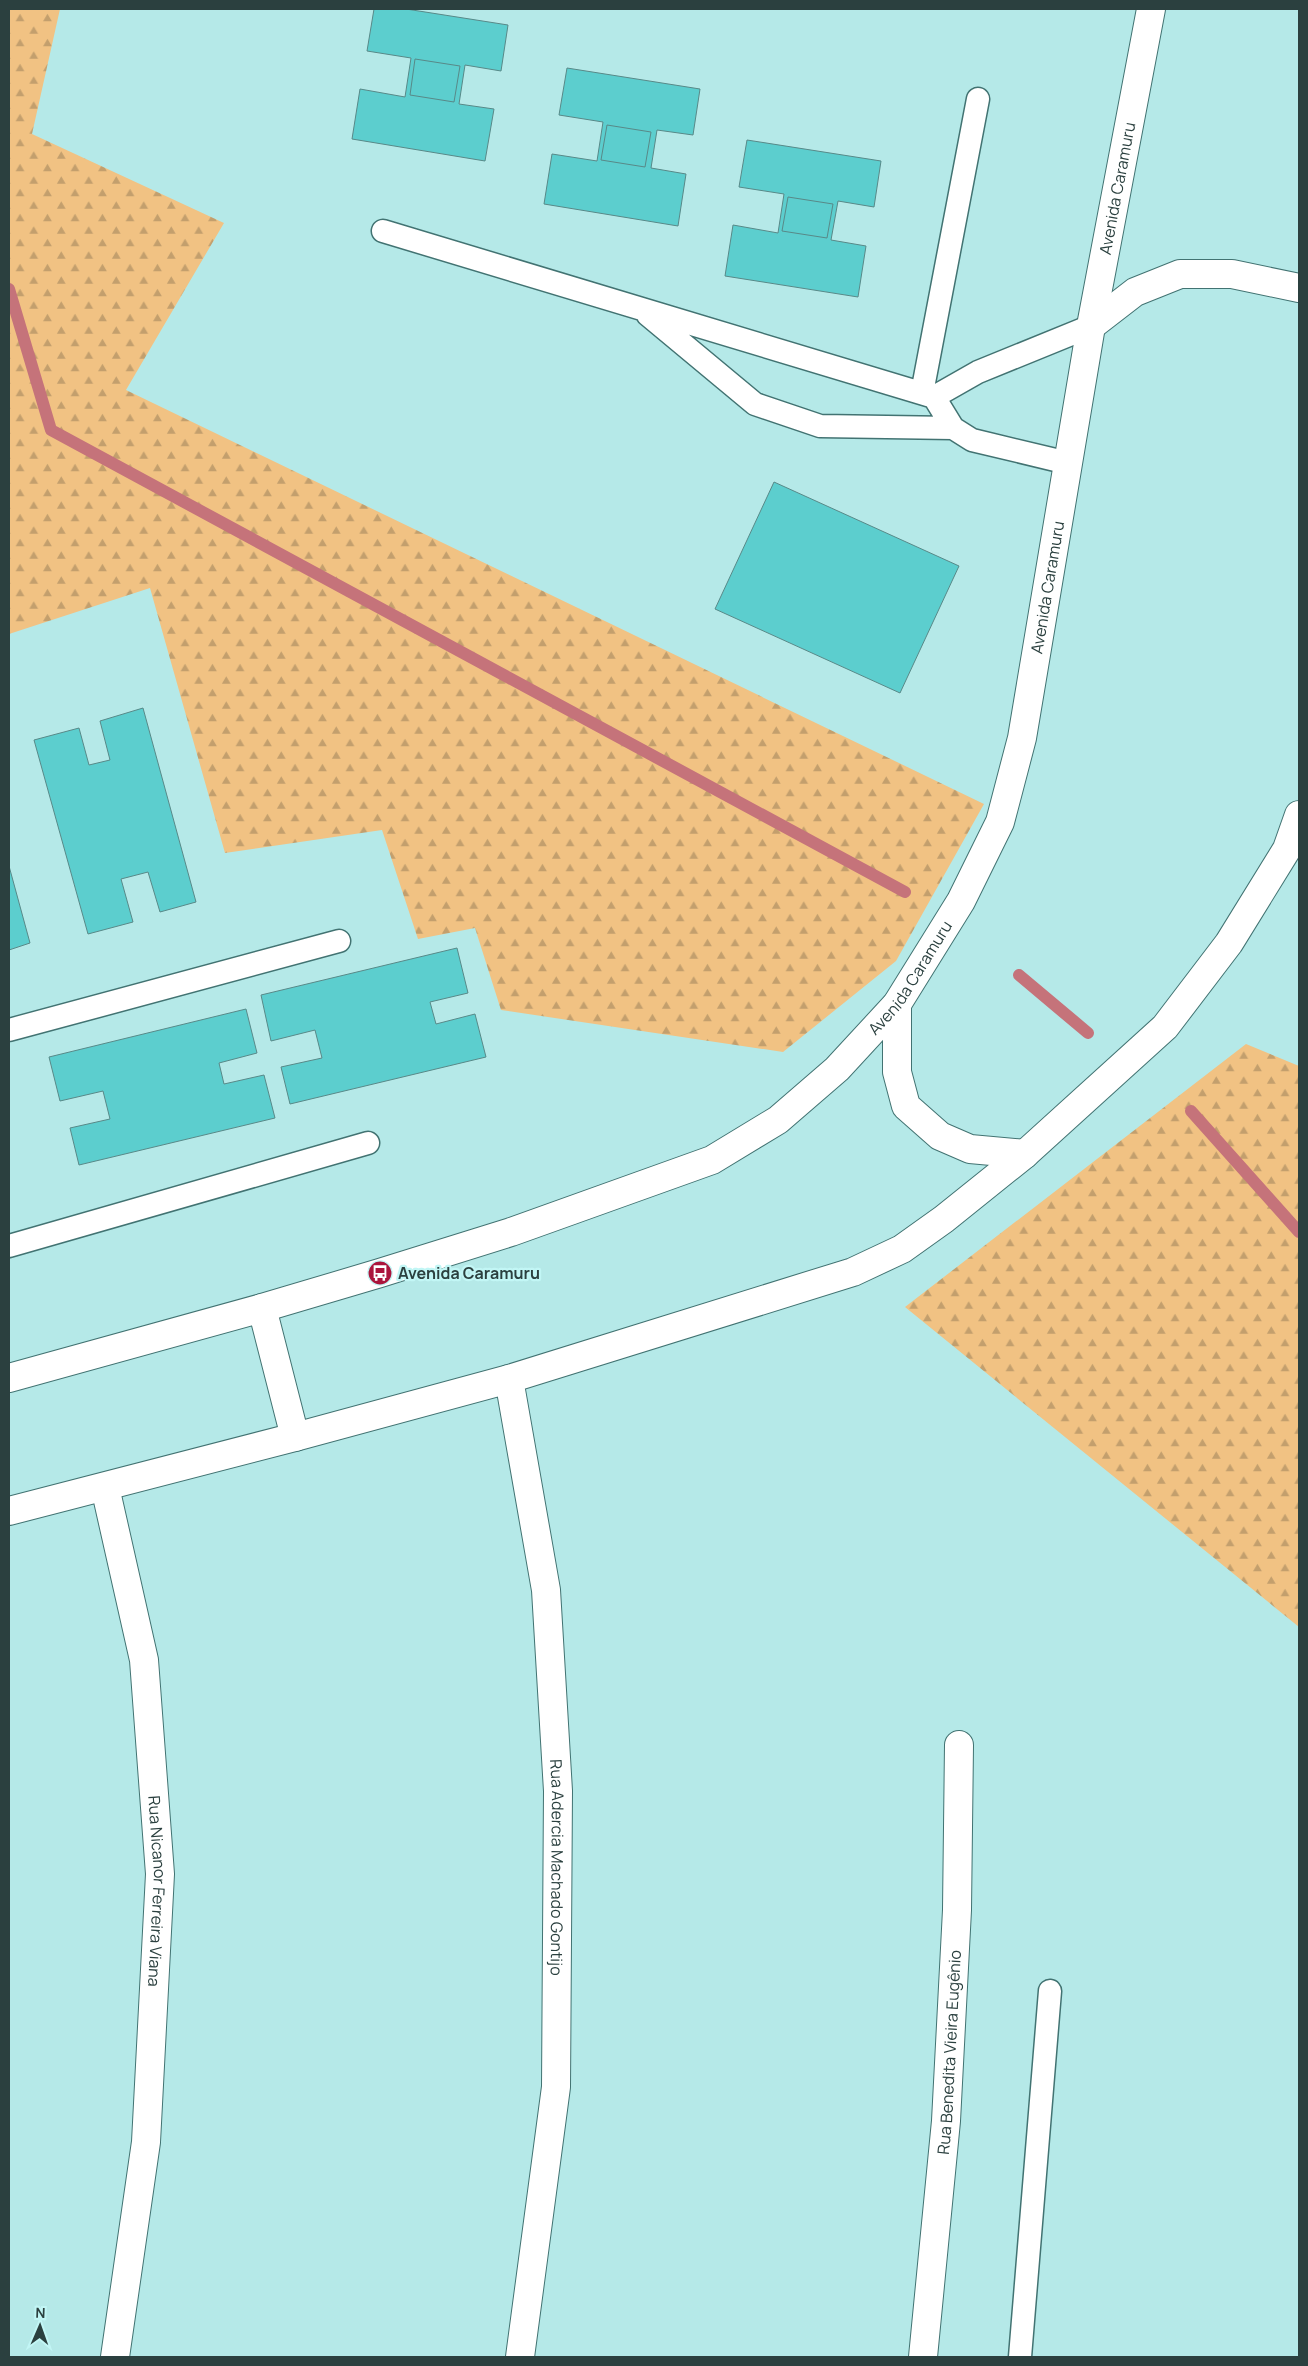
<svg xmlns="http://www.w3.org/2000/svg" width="1308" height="2366" viewBox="0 0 1308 2366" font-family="Manrope,sans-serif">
<defs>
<pattern id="forest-firs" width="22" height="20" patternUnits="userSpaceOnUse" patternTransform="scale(1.25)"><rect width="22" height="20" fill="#f1c283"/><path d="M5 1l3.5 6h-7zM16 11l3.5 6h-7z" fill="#c39f6d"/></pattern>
</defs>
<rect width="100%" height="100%" fill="#b5e9e8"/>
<path fill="url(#forest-firs)" d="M9,9H60L32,134L224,223L126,390L984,804L896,961L783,1052L501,1010L475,928L418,939L382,830L225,853L150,588L9,634Z
M1246,1044L1299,1066V1627L905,1307Z"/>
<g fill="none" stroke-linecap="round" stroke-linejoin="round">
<path stroke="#c5737a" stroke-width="12" d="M9,289L51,430L905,892
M1019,975L1088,1033
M1191,1111L1299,1232"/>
</g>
<path fill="#5ccece" stroke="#588988" d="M374,9H406L508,25L501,71L465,65L459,104L494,109L485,161L352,139L360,89L405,97L411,58L367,51Z
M415,59L460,66L454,102L410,95Z
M567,68L700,89L693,135L657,130L651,168L686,174L678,226L544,204L552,154L597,161L603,122L559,115Z
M607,125L651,132L645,167L601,160Z
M747,140L881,161L874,207L838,201L831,240L866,246L858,297L725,276L733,225L778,233L784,194L739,187Z
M788,197L833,204L827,238L782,231Z
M774,482L959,566L900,693L715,609Z
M143,708L196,902L160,912L148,872L121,879L133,922L88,934L34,740L79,728L89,765L110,760L100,721Z
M9,866L30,943L9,950Z
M457,948L468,993L430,1002L436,1024L475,1014L486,1057L290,1104L281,1067L322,1058L315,1030L271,1041L261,995Z
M246,1009L257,1053L219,1063L224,1084L264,1075L275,1118L79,1165L70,1128L110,1119L103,1091L60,1101L49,1057Z"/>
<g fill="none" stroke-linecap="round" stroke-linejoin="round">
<defs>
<path id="lane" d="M383,231L934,397L953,428L972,440L1068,463
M648,315L755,404L820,426L953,428
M922,393L978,99
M934,397L978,372L1091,326
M9,1030L339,941
M9,1246L368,1143
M1020,2357L1050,1991"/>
<g id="street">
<path id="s1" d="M509,1379L546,1590L558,1791L556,2087L520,2357"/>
<path id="s2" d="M105,1487L144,1660L160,1874L146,2142L115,2357"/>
<path id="s3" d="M923,2357L946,2121L957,1910L959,1745"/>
</g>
<g id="secondary">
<path d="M1091,326L1135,292L1180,274H1232L1299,288"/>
<path d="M897,1004V1072L906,1106L940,1136L970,1149L1025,1154"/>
<path d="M262,1308L295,1437"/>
<path id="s4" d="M9,1378L262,1308L380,1273L511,1232L712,1160L778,1120L837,1069L897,1004L961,901L1000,822L1022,738L1091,326L1151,9"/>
<path d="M9,1511L295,1437L509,1379L853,1272L902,1249L944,1219L1025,1154L1165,1027L1229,943L1287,849L1299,815"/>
</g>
</defs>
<use href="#lane" stroke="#427372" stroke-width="25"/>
<use href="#street" stroke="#427372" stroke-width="30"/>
<use href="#secondary" stroke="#427372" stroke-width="30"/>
<use href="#lane" stroke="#fff" stroke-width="22"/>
<use href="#street" stroke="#fff" stroke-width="28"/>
<use href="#secondary" stroke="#fff" stroke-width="28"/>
</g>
<defs>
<symbol id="bus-disc" viewBox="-11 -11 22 22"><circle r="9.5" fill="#ab153c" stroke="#c2f6f5"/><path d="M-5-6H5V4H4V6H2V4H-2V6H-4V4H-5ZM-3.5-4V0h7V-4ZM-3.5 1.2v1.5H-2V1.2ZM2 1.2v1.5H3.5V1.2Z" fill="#fff"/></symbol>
</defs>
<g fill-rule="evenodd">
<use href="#bus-disc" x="366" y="1259" width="28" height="28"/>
</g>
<g text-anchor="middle" stroke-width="4.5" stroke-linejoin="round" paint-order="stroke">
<g font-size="16" fill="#2b403f" stroke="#c2f6f5">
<text dy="6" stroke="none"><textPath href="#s4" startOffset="1834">Avenida Caramuru</textPath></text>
<text dy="6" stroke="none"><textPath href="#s4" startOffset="1429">Avenida Caramuru</textPath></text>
<text dy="6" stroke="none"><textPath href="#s4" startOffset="1009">Avenida Caramuru</textPath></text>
<text dy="6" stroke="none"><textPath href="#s1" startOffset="492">Rua Adercia Machado Gontijo</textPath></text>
<text dy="6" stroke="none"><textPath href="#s2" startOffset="409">Rua Nicanor Ferreira Viana</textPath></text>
<text dy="6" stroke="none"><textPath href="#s3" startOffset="306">Rua Benedita Vieira Eugênio</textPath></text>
</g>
<g font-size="16" font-weight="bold" fill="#2b403f" stroke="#c2f6f5" text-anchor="start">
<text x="398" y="1279">Avenida Caramuru</text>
</g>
</g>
<rect width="1308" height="2366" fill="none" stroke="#2b403f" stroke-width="20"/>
<g transform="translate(40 2326) rotate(2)" stroke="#c2f6f5" stroke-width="4" paint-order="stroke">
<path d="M0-4L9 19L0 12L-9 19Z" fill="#2b403f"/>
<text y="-8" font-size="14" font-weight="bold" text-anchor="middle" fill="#2b403f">N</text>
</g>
</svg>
